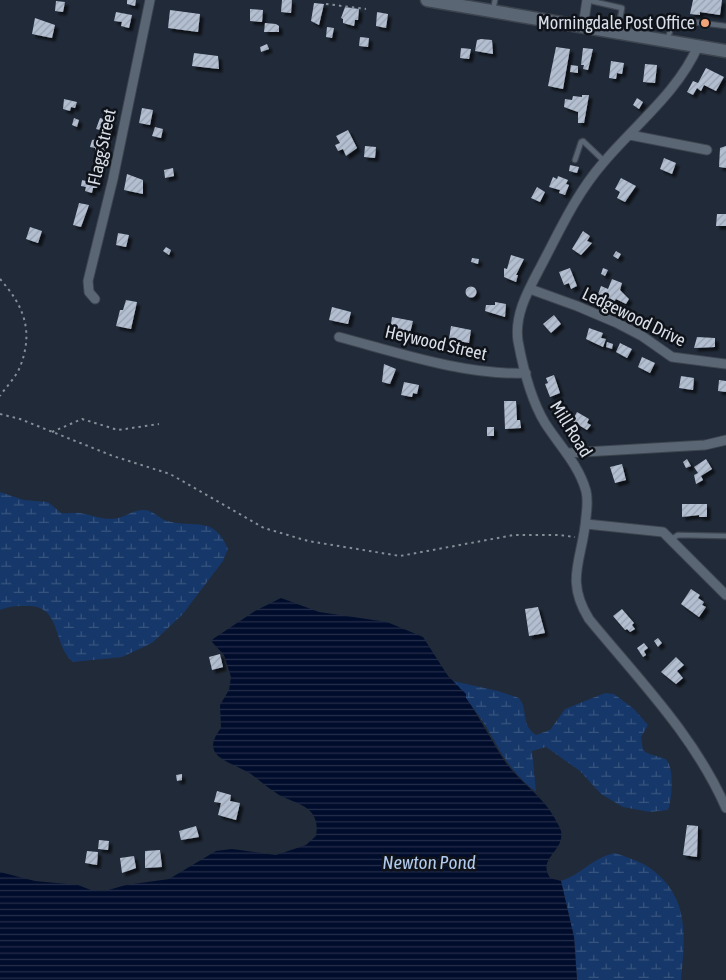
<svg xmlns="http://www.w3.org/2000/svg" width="726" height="980" viewBox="0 0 726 980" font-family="'Asap Condensed',sans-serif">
<defs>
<pattern id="wetland-marsh" width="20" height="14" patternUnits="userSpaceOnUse" patternTransform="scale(1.25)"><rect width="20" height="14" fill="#163769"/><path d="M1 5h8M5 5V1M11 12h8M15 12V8" fill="none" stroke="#37547e"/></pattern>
<pattern id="water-rules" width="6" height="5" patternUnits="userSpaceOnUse" patternTransform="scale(1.25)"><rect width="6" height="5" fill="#000c2b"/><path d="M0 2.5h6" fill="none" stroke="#252f4a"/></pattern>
<pattern id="building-hatch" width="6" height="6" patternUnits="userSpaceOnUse" patternTransform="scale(1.25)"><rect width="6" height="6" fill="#b3bfd1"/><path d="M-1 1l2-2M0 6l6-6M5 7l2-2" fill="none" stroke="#96a0ae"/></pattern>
<filter id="shadow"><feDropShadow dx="3.5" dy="3.5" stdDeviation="1" flood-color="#0009"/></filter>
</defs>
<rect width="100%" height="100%" fill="#212a38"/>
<path fill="url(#wetland-marsh)" d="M0,492L24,500L48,502L61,513C67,514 74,512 80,513C92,515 105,521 118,518C127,516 133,510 143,510C154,510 158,518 167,521C195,529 213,514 228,549L223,561L182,615L152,643L122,657L73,662C52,644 62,605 27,606C17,606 9,606 0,610Z
M453,681L498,691L519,698C529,711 520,724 536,735L550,730L565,709L605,693L614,694L634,709L648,725L641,737L643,750C650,756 657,755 665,759C675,765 672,800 668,810L650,812L623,807L601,794L580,771L546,747L532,751L536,792C511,772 502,755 487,728C477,712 464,696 453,681Z
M615,853C626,857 640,861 650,868C690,897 685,936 681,980H577L574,937L561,881C582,874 592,858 615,853Z"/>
<path fill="url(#water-rules)" d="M281,598L319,612L387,622L423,637L448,676L466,694V698C480,718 491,740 504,760C519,782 541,794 554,817C556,821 560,827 561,831C565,852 537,857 550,878L561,881L574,937L577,980H0V872L35,881L78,885L91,890L105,891L126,885L169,879L216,851L232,849L276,855L306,845L316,836C321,807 299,805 279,795C269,789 260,781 251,774C231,761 198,758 221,728L220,705L229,690L231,677L224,655L212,642L213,639L255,611Z"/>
<path fill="url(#building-hatch)" filter="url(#shadow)" d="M127,0H136L135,6L127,4Z
M282,0H292L291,13L281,12Z
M693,0H722L720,15L700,12V15L690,14Z
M56,1L65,2L63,12L55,11Z
M314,3L324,4L319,25L311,21Z
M345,7L359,9L358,20H355L354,26L343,23V19L341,18Z
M250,9L263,10L262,22L250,21Z
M170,10L200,14L198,32L168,28Z
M116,12L132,15L129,28L121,26L122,22L114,21Z
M377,12L388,14L386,28L376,26Z
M35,18L55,25L52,38L32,34Z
M265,23L276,24L279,26V32H264Z
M327,27L334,28L332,38L326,37Z
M360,37L369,38L368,47L359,46Z
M481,39L492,40L493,54L475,51L477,40Z
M267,44L269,49L261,52L260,47Z
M556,47L570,49L563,89L548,86Z
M461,48L471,49L469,59L460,58Z
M583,48L593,49L588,70L583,69L584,65H581Z
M194,53L218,56L219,69L192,66Z
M611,61L624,63L622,74L617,73L616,79L609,78Z
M645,64L657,65L655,83L643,82Z
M571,65L578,66V73L570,72Z
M706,68L724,77L716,91L704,85L701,91L697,88L693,95L687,92L693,81L698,83Z
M582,95H589L584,123H578V112L564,107L565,99L572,100L573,96L582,97Z
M637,98L643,102L639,109L633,105Z
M64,99L77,102L75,108L71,107L70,111L63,109Z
M142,108L153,110L150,125L139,123Z
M74,118L79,120L77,127L72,125Z
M100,118L112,121V133L96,129Z
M155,127L163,129L161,138L152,136Z
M348,130L357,148L346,156L343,149L338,151L335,145L340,143L336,136Z
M97,139L107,141L105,153L95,151V148L90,147L92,140Z
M365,146L376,147L375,158L364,157Z
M726,146V168L719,167L720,148Z
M664,158L676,163L672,174L660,169Z
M570,165L579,167L577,173L569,171Z
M173,168L174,176L165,178L164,170Z
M88,173L100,175L97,188H93L92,193L85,191L86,187L81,186L82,180L86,181Z
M127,174L143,180V194L124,190Z
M558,176L568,180L566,184L569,185L565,195L559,193L560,190L549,187L553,177L557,179Z
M621,178L636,186L625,202L617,198L620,192L615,189Z
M537,187L545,192L540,202L531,198Z
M79,203L89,205L81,227L73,225Z
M717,214H726V226H716Z
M30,227L42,231L38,243L26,239Z
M583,231L590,236L587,241L592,243L581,255L572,249Z
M118,233L129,235L126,247L116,245Z
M166,247L171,250L169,255L163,251Z
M616,251L621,254L618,259L613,256Z
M511,255L524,259L516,275H518L516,282L504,277V268L507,269Z
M472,258L479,259L478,264L471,262Z
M570,268L577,286L571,289L569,283L564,285L559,272Z
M603,268L608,270L605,276L601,274Z
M612,279L622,283L620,290L629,299L626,304L616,299L614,302L597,297L601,286L608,289Z
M465.5 292a5.5 5.5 0 1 1 11 0a5.5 5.5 0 1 1-11 0Z
M126,300L137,302L131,329L116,326L120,310H123Z
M495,302L506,304L505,317L485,311L486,305H495Z
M332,307L351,312L348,324L329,320Z
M554,315L561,324L551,333L543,324Z
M392,317L413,321L410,333L390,330Z
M451,326L471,330L469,343L449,339Z
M589,328L603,333L601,338L606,339L603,347L586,339Z
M697,337L715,338V347L694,348Z
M607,342L613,344L612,349L606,347Z
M620,343L632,349L627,358L616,352Z
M642,357L655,363L650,373L638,367Z
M384,364L396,369L390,384L382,382Z
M554,375L560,393L550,397L545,384L548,383L546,378Z
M681,376L694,378L693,390L679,388Z
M719,380L726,381V392L718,391Z
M404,382L419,385L417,394L413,393L412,397L401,395Z
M504,401H516L517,420H520L521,428L505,429Z
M577,412L589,419L587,423L591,425L587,430L572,421Z
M487,427H494V436H487Z
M687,459L691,466L686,468L683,462Z
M706,459L712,469L701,476L703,480L696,484L694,475L698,473L694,467Z
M622,464L626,480L615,483L610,467Z
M682,504H707V517H699V515L682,517Z
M691,589L700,595L698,598L704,602L702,605L706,607L699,617L681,604Z
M538,607L545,633L529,636L525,609Z
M622,609L634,623L632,625L635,629L630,632L627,629L625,630L613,616Z
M658,638L662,643L658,647L654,641Z
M644,643L648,648L644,651L646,655L643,657L637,648Z
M220,654L223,667L212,670L209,657Z
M676,657L684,665L677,671L683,678L676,684L661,672Z
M182,774V780L177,781L176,775Z
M217,791L231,795L230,801L240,803L236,820L218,815L221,803L214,802Z
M687,825L698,826L697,857L683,855Z
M196,826L199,837L181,840L179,831Z
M99,840L109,841L108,850L98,849Z
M160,850L162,867L145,868V851Z
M87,851L98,852L97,865L85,863Z
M134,856L136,868L122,873L120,858Z"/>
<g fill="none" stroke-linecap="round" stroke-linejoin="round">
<defs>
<path id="lane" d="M587,0L622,8L618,30
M493,10L495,0
M667,40L673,23L678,20L726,26
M575,160L581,142L583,141L604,161
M670,540L678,535L726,536"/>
<path id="street" d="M583,27L587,0
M698,46C678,92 635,125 603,163C576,194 560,230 541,266C529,289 514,314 518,341C523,368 531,400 545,423C559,445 579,465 586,491C588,499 587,509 586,517C583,559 564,579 589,619C639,680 694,735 726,808
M630,135L707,150
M530,289L577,306L617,323L642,336L672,357L726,364
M95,299L89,292L88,281L113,179L150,0
M339,337C396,352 467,376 526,373
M567,453L705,445L726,440
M586,524L663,532L726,595"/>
<path id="secondary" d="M427,0L726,51"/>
</defs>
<use href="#lane" stroke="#3c444f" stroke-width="7"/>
<use href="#street" stroke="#3c444f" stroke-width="11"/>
<use href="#secondary" stroke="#3c444f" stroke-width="15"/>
<path stroke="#858d98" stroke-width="2" stroke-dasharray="2.5 4" stroke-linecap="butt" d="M326,4L366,9
M0,279C24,306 34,331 20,367C16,377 6,387 0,396
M0,414L20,419L113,456L170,474L264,528L308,541L400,556L514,535H559L575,537
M52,432L82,419L118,430L159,424"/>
<use href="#lane" stroke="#5b6675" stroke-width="4.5"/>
<use href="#street" stroke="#5b6675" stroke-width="9"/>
<use href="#secondary" stroke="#5b6675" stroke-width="12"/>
</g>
<circle fill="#f0a279" stroke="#0f1319" stroke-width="2" cx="705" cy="23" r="5"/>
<g text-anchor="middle" stroke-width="5" stroke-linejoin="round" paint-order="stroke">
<g font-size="18" fill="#d9dfe8" stroke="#0f1319" text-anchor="end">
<text x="695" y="29">Morningdale Post Office</text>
</g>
<g font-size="18" fill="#d9dfe8" stroke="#0f1319">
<text transform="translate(102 147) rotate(-78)" y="6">Flagg Street</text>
<text transform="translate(634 317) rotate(26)" y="6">Ledgewood Drive</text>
<text transform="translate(436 343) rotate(13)" y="6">Heywood Street</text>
<text transform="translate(571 429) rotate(58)" y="6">Mill Road</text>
</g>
<g font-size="19" font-style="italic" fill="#b2caee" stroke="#0f1319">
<text x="429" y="869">Newton Pond</text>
</g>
</g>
</svg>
